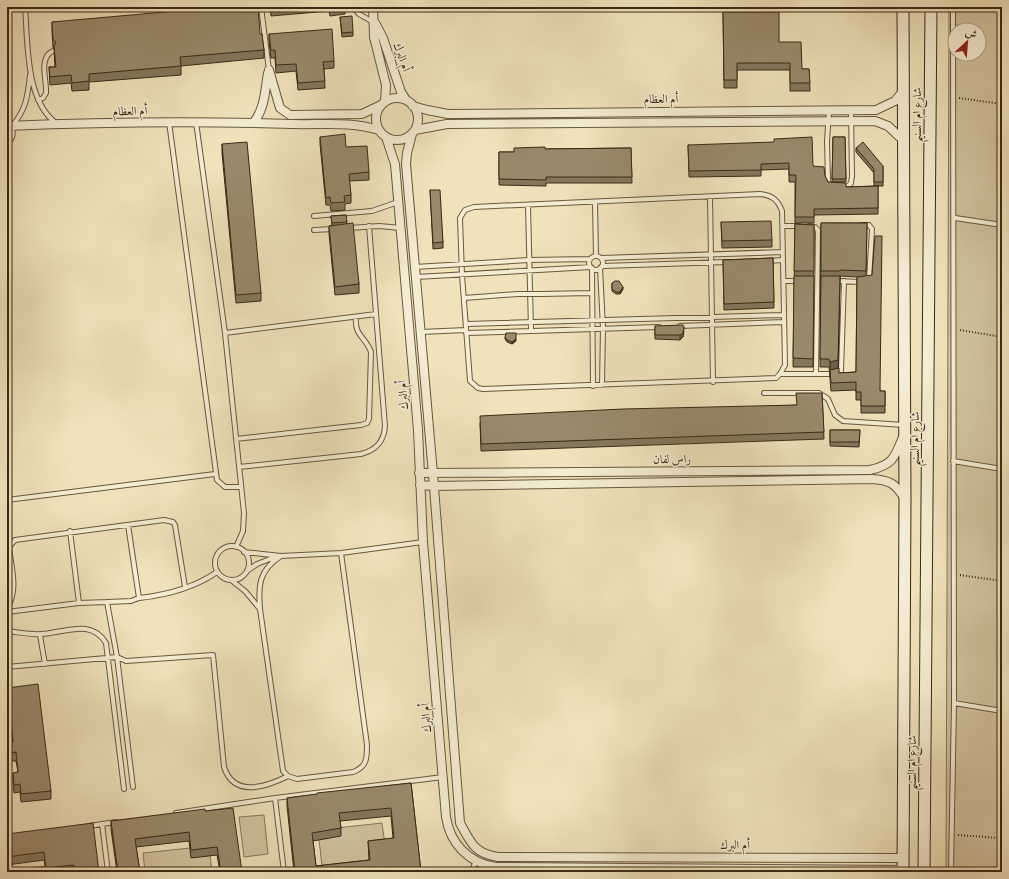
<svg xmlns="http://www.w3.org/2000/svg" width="1009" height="879" viewBox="0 0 1009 879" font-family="'IM FELL Double Pica',Amiri,serif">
<rect width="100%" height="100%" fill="#f0e3bb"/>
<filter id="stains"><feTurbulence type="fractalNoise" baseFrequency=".005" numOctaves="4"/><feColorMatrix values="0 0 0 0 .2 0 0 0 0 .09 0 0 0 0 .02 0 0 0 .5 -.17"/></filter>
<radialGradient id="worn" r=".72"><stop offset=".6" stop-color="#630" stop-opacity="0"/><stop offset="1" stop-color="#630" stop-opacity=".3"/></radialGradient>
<path fill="#d1c39f" stroke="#86765b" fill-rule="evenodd" d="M949,7H1002V872H946ZM955,30H979V54H955Z
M264,815L268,854L244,857L239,817Z
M382,823L387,860L322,867L318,830Z
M209,846L212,872H145L143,853Z
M67,864L68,872H7V870Z"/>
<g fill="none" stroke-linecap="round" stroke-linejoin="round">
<defs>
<path id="service" d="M25,7C28,42 25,100 56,123
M261,7L269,70
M353,7L359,14L373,22
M38,100L43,98L46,93C47,80 38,58 53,51
M829,110L827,141L828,182L831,186
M169,122L217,480L225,487H241
M196,122L225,333L244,513L243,531L236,547
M7,143C14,138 13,133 12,126C26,110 28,95 30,75
M842,187L848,186L851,183L852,176L851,110
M760,194C772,195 778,200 782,211L785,365L780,374L776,378L483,389L478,388L470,381L462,275L460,218L465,210L474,207Z
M710,197L713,382
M595,202L596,256
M528,205L531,330
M314,216L372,211L398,202
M955,218L1002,225
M862,225H869L872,229L869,280
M783,226H799
M809,226L815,227L818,230L816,373
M349,228L379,226L401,228
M314,230L334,229
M589 263a7 7 0 1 1 14 0a7 7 0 1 1-14 0Z
M601,258L783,252
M768,261L783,260
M602,266L727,262
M415,267L529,260L590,259
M592,268L593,386
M600,268L603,328L602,385
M416,277L591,267
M784,281H799
M836,281L861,282
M541,294L592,293
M464,298L518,294
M466,324L784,315
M680,326L784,322
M421,332L466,330
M225,333L376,314
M466,333L659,327
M780,374H835L841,371L844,281
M764,393H819L828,399L835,415L843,421L904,425
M236,439L361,425L367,423L369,419L371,352C366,337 354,336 356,317
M953,461L1002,469
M239,467L361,454C376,450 384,442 385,426L369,226
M7,500L215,474
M70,531L79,603
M215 563a17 17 0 1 1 34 0a17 17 0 1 1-34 0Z
M244,552L281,556L341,553L423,542
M247,571L257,564L275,557
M231,580L245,591L260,609L283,771L288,776L297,779L353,772C367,767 367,758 367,745L341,553
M139,598C167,595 194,588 217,572
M107,602L131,601L139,598L128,525
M7,608C19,590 11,567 9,547L15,540L164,520L173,522L175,525L185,587
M260,609C258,585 259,570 281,556
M7,612L79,603L107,602L117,657L133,787
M7,631C18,632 30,635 41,634C65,633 91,618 106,643L124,789
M40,635L45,664
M7,667L117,657L126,661L213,655L224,767C234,798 266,787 288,776
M954,703L1002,711
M275,798L284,872
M176,813L275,798L443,777
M102,824L108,872
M89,826L116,822
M471,872L476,861
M951,872L954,703L953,7"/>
<path id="minor" d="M373,7L374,37L386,85L385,102
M375,23L383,38L401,92L406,100
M269,70L280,108L290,115L362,114L381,105
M376 119a21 21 0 1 1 42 0a21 21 0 1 1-42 0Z
M413,106L427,110L448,114L876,110L895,101L903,91
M254,122C265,108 265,90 268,73
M7,126C102,122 197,121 292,124C322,125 350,121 379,130
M415,130L447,124L875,121L888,126L904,141
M412,134L407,153L406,164L433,474L460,823C471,843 474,853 498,857L903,858
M386,137L395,164L418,430L423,542L446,817C450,843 468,863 496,867L903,870
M419,473L870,470C893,465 895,457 903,437
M420,485L433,486L871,479C890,480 895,483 905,499"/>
<path id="secondary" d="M903,7L905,500L903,872
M924,872L931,7"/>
</defs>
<use href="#service" stroke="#685840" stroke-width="6"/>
<use href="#minor" stroke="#685840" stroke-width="10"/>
<use href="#secondary" stroke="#3a2917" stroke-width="13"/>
<path stroke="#3a2917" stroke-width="2" stroke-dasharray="1 2" stroke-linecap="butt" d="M959,98L1002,104
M960,330L1002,337
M960,575L1002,581
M1002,818L998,845H1002
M958,835L999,838"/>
<use href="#service" stroke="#f5edd3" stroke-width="4"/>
<use href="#minor" stroke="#f5edd3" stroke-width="8"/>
<use href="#secondary" stroke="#f5edd3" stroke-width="11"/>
<defs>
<path id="service-bridge" d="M518,294H541"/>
</defs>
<use href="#service-bridge" stroke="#685840" stroke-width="6" stroke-linecap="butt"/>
<use href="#service-bridge" stroke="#f5edd3" stroke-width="4"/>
</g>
<path fill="#84775d" stroke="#3a2917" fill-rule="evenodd" d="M270,7H345V14L330,16L329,11L271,16Z
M723,12L779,42L802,69H809L810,91H790V70H737V88H724Z
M340,17L353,32V36L342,37Z
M52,22L260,34L264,50V58L181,66V75L89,82V90L72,91L71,83L50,85L49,67H55L54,48H53L52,31Z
M269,34L334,61V68L324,69L325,88L298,90L296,71L276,73L275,58H271L269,42Z
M7,38L11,88V95H7Z
M320,137L346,147L369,172V180L349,181L351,195V203L345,204V210L331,211L330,205H326L320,144Z
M833,137H845L846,182H832Z
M222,144L261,293V301L236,303L222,153Z
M688,145L813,166L825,176L828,182L846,187L878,186V214L814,215V223H795V182H789V169L761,170V176L689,177Z
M631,148L632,183H546V186L499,185V152H514L545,149Z
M856,148L883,166V186H874V173L856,152Z
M430,190L443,242V248L433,249Z
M346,215L347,224L359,284V293L335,295L329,234V226L332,225L331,216Z
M721,222L772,240V247L722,248Z
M821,223H867L866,276L880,391H885V413H861V400H856V390L831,391L829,367H820ZM840,276L857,277L856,372L839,373L838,368Z
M795,224L814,225L813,367H793Z
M773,258L774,308L724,310L723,260Z
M612,283L623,289L620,294H616L612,291Z
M655,326L684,331L683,337L680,340L655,339Z
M505,337L516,341L512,344L507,342L505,339Z
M822,393L824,439L481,451L480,423L797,405Z
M830,430H860L859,447L830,446Z
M7,688L51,791V799L21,802L20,792L14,793L13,781V773L18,772L16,761H10L9,751V742H12L11,730H7V710H8L7,699Z
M411,783L421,872H294L287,806V798ZM391,816L393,838L368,841L369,860L316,866L313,841L341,836V828L340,821Z
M205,811L242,872H220L217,855L191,858L189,841L136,847L140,872H169H117L111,829V821Z
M7,834L99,872H46L44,860L7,865Z"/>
<path fill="#6b614c" stroke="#3a2917" d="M840,276L838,369L830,370V362Z
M623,287V289L620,294V292Z
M684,327L683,337L680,340V335Z
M516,339V341L512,344V342Z"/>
<path fill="#998a6c" stroke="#3a2917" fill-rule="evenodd" d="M221,7H258L260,34H262L264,50L180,57L181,66L89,74V81L72,83L71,75L50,77L49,67H56L54,46L56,43L53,39L52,22Z
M723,12H779V42H801L802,69H809L810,83H790V63H737V80H724Z
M352,16L353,32L342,33L340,17Z
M332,29L334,61L323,62L325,81L298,83L296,64L276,65L275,50H271L269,34Z
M7,38L11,88H7Z
M345,134L346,147L367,146L369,172L349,174L351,195L344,196L345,202L331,203L330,197L326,198L320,137Z
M812,137L813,166L824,167L825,176L828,182L846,183V187L878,186V208L814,209V217H795L796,175H789V163L761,164V170L689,171L688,145L774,142V139Z
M833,137H845L846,179H832Z
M247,142L261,293L236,295L222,144Z
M863,142L883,166V182H874V169L856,148Z
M545,147V149L631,148L632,177H546V180L499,179V152H514V148Z
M430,190H440L443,242L433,243Z
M346,215L347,222L332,223L331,216Z
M771,221L772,240L722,241L721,222Z
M353,223L359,284L335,287L329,226Z
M821,223H867L866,271L840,270V271H821Z
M795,224L814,225V271H794Z
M875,236H882L880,391H885V406H861V392H856V382L831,383L830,370L839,368V373L856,372L857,277L872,275Z
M773,258L774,302L724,304L723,260Z
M794,276H814L813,359L793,358Z
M821,276H840L838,360L830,362L829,359H820Z
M615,281H619L623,287L620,292H616L612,289V283Z
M683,325L684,327L683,333L680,335H655V326Z
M506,333H516V339L512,342L507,340L505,337Z
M796,393H822L824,432L481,444L480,416L623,409L797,405Z
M830,430H860L859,442H830Z
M38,684L51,791L21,794L20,784L14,785L13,773L18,772L16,752L10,753L9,742H13L11,721L7,722V710H9L7,688Z
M411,783L421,872H295L287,798L317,794V793ZM391,808L394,838L368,841L370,860L316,866L312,833L341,828L339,813Z
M233,808L242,872H221L217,847L191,850L189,832L135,839L140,872L168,868L169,872H118L111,821L205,809V811Z
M93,823L99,872H75L74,865L46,868L44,852L7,857V834Z"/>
<g text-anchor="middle" stroke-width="3" stroke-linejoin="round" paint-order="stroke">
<g font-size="12" fill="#3a2917" stroke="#f5edd3">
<text transform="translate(402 57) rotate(71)" y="4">أم البرك</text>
<text x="661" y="103">أم العظام</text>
<text transform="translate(130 111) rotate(-2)" y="4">أم العظام</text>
<text transform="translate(917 115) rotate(-90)" y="4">شارع ام السنيم</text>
<text transform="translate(403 395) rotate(-95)" y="4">أم البرك</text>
<text transform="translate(915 439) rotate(-90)" y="4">شارع ام السنيم</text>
<text transform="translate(672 459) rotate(-1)" y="4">راس لفان</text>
<text transform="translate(426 718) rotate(-95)" y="4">أم البرك</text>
<text transform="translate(912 763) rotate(-90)" y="4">شارع ام السنيم</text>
<text x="735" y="849">أم البرك</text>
</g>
</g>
<rect width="1009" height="879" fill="none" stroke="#f0e3bb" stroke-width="24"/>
<rect x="8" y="8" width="993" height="863" fill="none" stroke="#3a2917" stroke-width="2"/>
<rect x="12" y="12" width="985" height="855" fill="none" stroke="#3a2917"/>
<g transform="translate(967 42) rotate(26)"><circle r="19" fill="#f5edd3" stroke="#aa9f88"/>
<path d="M0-3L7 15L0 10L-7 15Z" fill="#8f2418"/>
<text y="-6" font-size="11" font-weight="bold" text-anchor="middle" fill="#3a2917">ش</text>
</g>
<rect width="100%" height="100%" filter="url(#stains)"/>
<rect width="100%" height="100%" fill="url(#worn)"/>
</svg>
